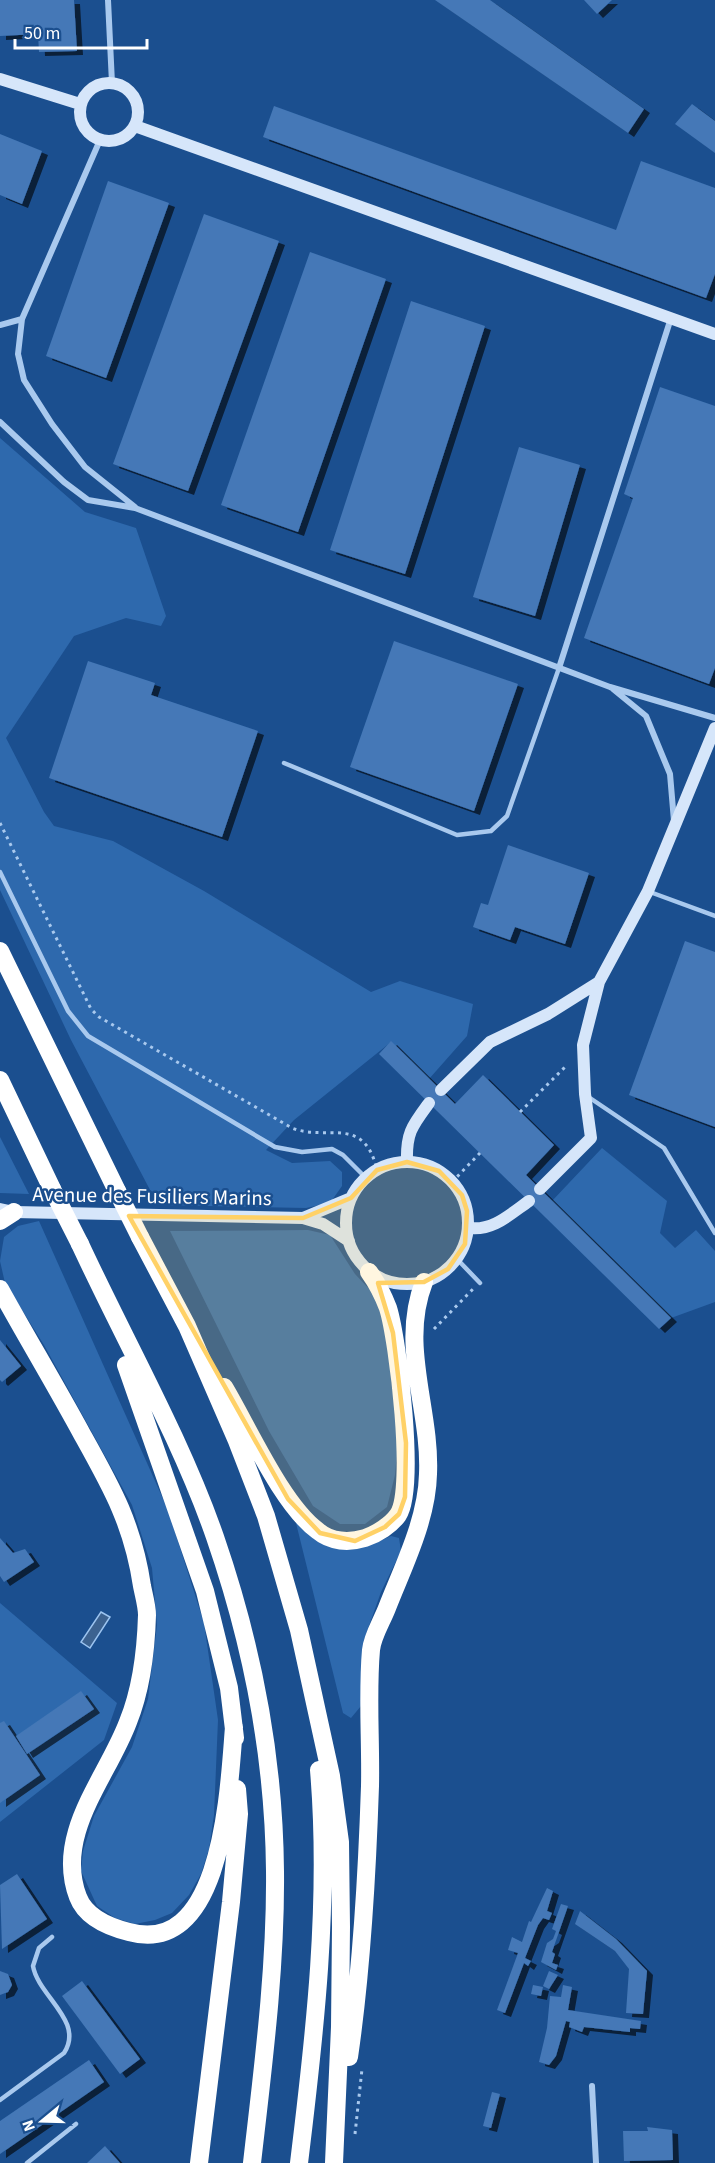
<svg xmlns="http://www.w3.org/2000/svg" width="715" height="2163" viewBox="0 0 715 2163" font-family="'Source Sans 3',sans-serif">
<defs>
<filter id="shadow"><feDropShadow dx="6" dy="4" stdDeviation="0" flood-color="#0009"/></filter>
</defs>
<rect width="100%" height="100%" fill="#1b4f8f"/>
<path fill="#2e69ad" d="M0,438L85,512L136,528L166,616L161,626L126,618L74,636L6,738L44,812L54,826L113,841L204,891L371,992L400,981L473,1004L467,1036L429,1079L391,1042L294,1120L266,1150L292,1163L330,1161L342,1172V1186L330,1203L306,1208L158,1205L71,1040L0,890Z
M0,1137L29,1194L0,1193Z
M602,1148L667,1201L660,1233L675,1248L696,1230L715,1251V1302L671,1318L552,1201Z
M39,1221L168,1510L204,1623L218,1720L214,1815L209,1849L201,1874L189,1895L172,1913L155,1920L135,1924L115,1918L97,1906L81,1871L83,1851L94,1816L132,1747L148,1699L157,1625L152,1568L132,1505L44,1345L5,1283L0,1261L4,1237L18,1226Z
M308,1230L330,1235L355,1274L373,1293L385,1318L398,1441L395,1475L387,1507L365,1524H340L313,1506L269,1431L170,1231Z
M296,1523C306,1525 311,1533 319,1540C341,1557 369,1546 391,1536L399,1538L401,1551L381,1592L364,1640L361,1706L351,1718L343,1713Z
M0,1603L117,1703L104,1740L0,1822Z"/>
<path fill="#3c6290" stroke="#9cc4f0" stroke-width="1.5" d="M101,1612L110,1617L90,1648L81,1642Z"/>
<path fill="#4478b7" filter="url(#shadow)" d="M0,0H74L77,51L39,52L38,34L0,36Z
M435,0H490L644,109L628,133Z
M584,0H612L597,14Z
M692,104L715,121V153L675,124Z
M274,106L616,230L641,161L715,188V274L706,298L263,137Z
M0,134L42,151L22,204L0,195Z
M108,181L169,203L106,378L46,356Z
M204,214L279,241L188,491L113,464Z
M310,252L386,279L298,532L221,505Z
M411,301L485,326L405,574L330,550Z
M660,387L715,406V668L709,684L584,638L633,498L624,494Z
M519,447L580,465L535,616L473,597Z
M394,641L518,684L474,811L350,767Z
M88,661L155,683L151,695L258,731L222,837L49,778Z
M508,845L589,873L565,944L515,927L510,940L473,927L481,903L488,905Z
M685,941L715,952V1127L629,1095Z
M391,1041L455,1104L483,1075L554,1145L526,1175L671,1318L659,1329L379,1054Z
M0,1340L21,1366L2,1382L0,1380Z
M0,1538L13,1553L25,1549L34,1562L4,1582L0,1576Z
M81,1691L94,1709L27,1754L16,1736Z
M4,1721L40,1775L0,1803V1723Z
M17,1874L47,1919L2,1949L0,1885Z
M547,1888L553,1891L547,1911L552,1913L549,1920L543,1918L538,1925L525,1958L531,1961L528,1966L524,1963L505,2013L497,2010L518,1953L508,1950L512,1937L522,1942L529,1921L531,1922Z
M561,1904L568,1906L552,1952L555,1954L552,1963L558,1965L556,1970L541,1962L547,1943L553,1939L556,1931L552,1929Z
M580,1911L616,1939L647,1971L643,2014L626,2013L629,1969L615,1951L575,1924Z
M0,1971L8,1974L12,1985L8,1992L0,1995Z
M549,1971L558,1975L549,1989L543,1986Z
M82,1981L140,2059L120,2074L62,1996Z
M533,1985L543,1987L541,1996L531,1994Z
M563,1985L572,1987L568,2010L641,2021L640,2029L630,2028V2032L584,2027L582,2032L569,2027L570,2022L566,2021L556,2056L549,2065L539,2062L547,2028L550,1996L561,1997Z
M89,2060L104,2082L0,2154V2121Z
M492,2092L500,2094L491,2128L483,2126Z
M647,2127L672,2130L673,2160L624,2161L623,2131H648Z
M105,2146L120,2163H87Z"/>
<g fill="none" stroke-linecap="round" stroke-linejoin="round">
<path stroke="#a9c9ee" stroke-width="3" stroke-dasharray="3 4.5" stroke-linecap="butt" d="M0,823L91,1009L99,1017L292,1128C327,1142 364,1114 377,1170
M520,1112L565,1067
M452,1182L480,1153
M434,1329L473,1289
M355,2134L362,2069"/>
<path stroke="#a9c9ee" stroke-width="4.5" d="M284,763L457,835L491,831L507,816L559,668
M0,872L68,1011L88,1036L275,1147L302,1152L332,1149L343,1155L366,1178
M650,892L715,916
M587,1096L664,1148L715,1233
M457,1259L480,1283
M0,2100L64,2053C85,2021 38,1996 33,1966L39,1948L52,1937
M27,2163L76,2124"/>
<path stroke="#a9c9ee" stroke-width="6" d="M108,0L112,83
M100,140L22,319L18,354L24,380L52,424L85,467L135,507
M0,325L22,319
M0,422L64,482L88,500L135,508L610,687L715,718
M559,668L671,318
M613,689L646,716L670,774L674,821
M592,2086L596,2163"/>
<path stroke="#d6e6fa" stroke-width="12" d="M0,79L80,104
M80 112a29 29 0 1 1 58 0a29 29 0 1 1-58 0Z
M135,126L715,334
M441,1090L490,1042L548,1014L599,982
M346 1223a61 61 0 1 1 122 0a61 61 0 1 1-122 0Z
M407,1162C406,1133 412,1126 429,1103
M540,1189L591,1138L585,1094L583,1045L599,982L648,891L715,728
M0,1209L14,1212L303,1218L323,1224L349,1241
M303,1218L351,1198
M469,1228C493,1231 509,1215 529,1201"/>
<path stroke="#fff" stroke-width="18" d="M0,951L117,1191
M0,1080L52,1189
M0,1221L14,1212
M140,1237L187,1326L237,1441L266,1516L299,1630L331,1776L340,1842L341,1927L340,2027L334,2163
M80,1244C124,1339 181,1439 215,1537C252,1644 274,1757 275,1871C276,1968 263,2067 252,2163
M0,1289C27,1338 56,1386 83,1436C112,1488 133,1525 142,1586C144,1596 147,1606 147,1615C146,1650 141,1690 128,1722C107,1778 54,1834 78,1897C86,1918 109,1927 129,1932C224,1958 229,1785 234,1727
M126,1365L205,1591L229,1688L235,1738
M224,1387C248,1427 282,1505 318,1531C331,1542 349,1543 365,1538C377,1534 391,1525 398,1515C416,1489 398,1340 388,1308C383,1295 377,1283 369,1272
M349,2057C362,1968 367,1877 370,1786C371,1741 367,1695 371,1650C372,1637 382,1621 387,1608C403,1567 427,1520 428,1474C431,1409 399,1346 424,1282
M199,2163L231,1902L239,1814L237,1789
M299,2163C315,2033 330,1901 319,1770"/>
<path stroke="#fff" stroke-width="18" d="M52,1189L80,1244
M117,1191L140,1237"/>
</g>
<path fill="#ffd166" fill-opacity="0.2" stroke="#ffd166" stroke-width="4.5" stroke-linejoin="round" d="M407,1162L439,1171L462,1195L467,1211L465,1244L448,1269L424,1282L378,1283L393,1333L406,1443L405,1497L399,1514L385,1527L355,1541L320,1533L288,1499L129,1216L303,1218L351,1198L377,1170Z"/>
<g text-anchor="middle" stroke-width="5" stroke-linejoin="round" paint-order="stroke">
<g font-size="21" fill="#fff" stroke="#1b4f8f">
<text transform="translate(152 1196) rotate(1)" y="7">Avenue des Fusiliers Marins</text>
</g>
</g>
<g transform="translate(42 2121) rotate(251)" stroke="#1b4f8f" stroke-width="4.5" paint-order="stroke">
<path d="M0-4.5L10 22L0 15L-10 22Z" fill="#ffffff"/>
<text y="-9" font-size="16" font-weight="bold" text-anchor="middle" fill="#ffffff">N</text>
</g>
<path d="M15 39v9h132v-9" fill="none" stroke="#ffffff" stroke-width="3"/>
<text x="24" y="39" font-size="18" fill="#ffffff" stroke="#1b4f8f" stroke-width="4.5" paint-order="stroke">50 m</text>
</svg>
